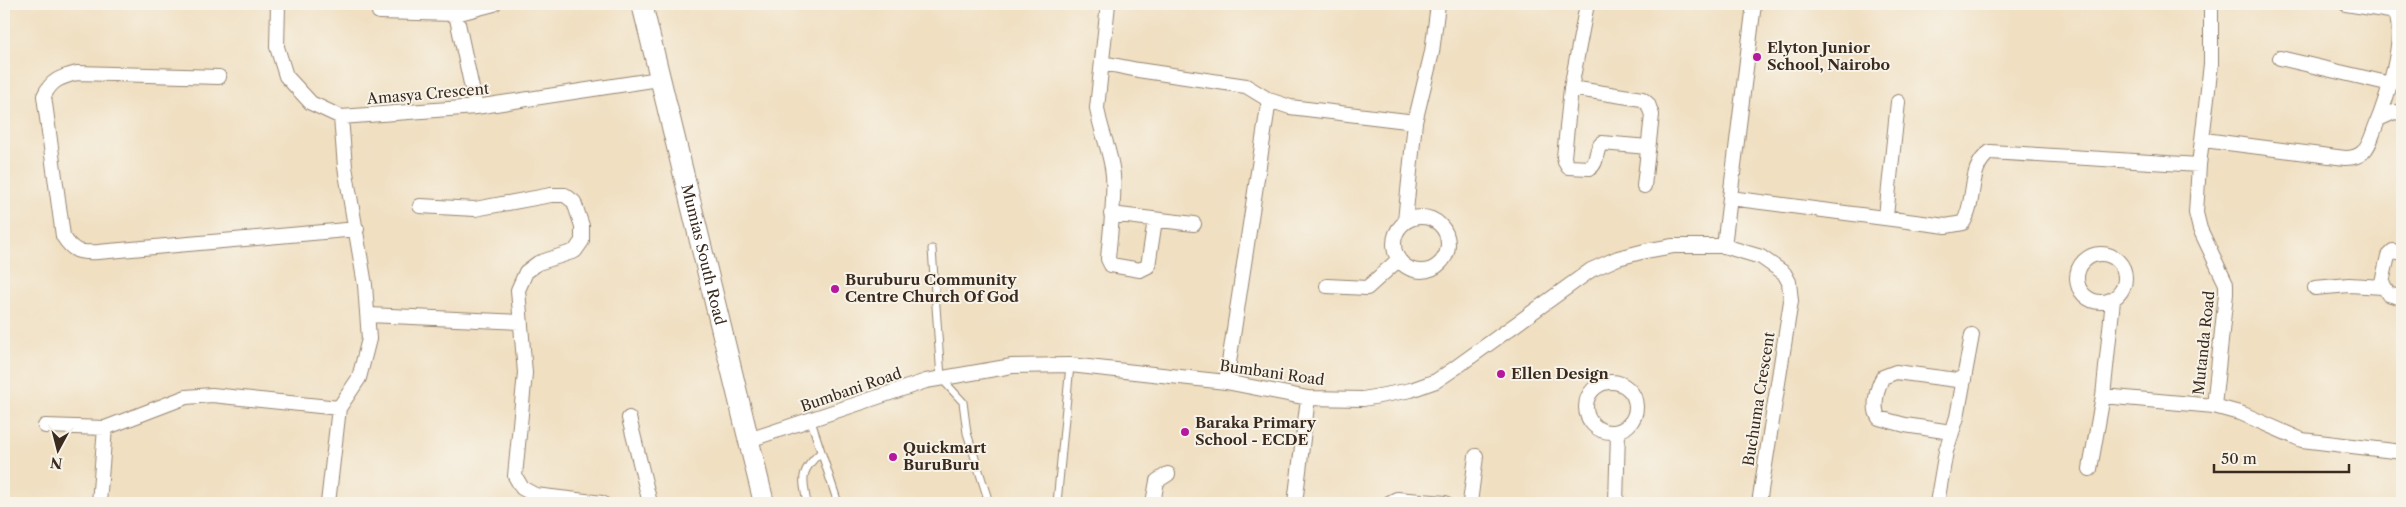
<svg xmlns="http://www.w3.org/2000/svg" width="2406" height="507" viewBox="0 0 2406 507" font-family="'Libre Caslon Text',serif">
<rect width="100%" height="100%" fill="#f7f3e8"/>
<filter id="ink" filterUnits="userSpaceOnUse"><feTurbulence type="fractalNoise" baseFrequency=".02" numOctaves="2"/><feDisplacementMap in="SourceGraphic" scale="10" xChannelSelector="R" yChannelSelector="G"/><feConvolveMatrix kernelMatrix="1 2 1 2 8 2 1 2 1" color-interpolation-filters="sRGB"/></filter>
<filter id="wash" filterUnits="userSpaceOnUse"><feTurbulence type="fractalNoise" baseFrequency=".0096" numOctaves="4" result="noise"/><feDisplacementMap in="SourceGraphic" scale="20" xChannelSelector="R" yChannelSelector="G"/><feGaussianBlur stdDeviation="1.12" result="paint"/><feColorMatrix in="noise" values="0 0 0 0 0 0 0 0 0 0 0 0 0 0 0 0 0 1.4 0 .05"/><feComposite in="paint" operator="in"/></filter>
<g filter="url(#wash)">
<rect width="100%" height="100%" fill="#f0dfc1"/>
</g>
<g filter="url(#ink)">
<g fill="none" stroke-linecap="round" stroke-linejoin="round">
<defs>
<path id="service" d="M932,249L941,378L963,402L967,433L987,496
M811,421L838,503
M807,503C802,477 800,471 821,452
M1057,503L1070,365"/>
<path id="minor" d="M278,4L277,47L286,76L311,103L341,117L476,107L659,79
M1108,4L1097,108C1100,130 1111,151 1113,175C1115,202 1110,232 1108,259L1111,265L1140,270L1148,266L1155,220
M1587,4L1571,88L1642,99L1648,104L1652,115L1644,186
M2211,4V64L2199,165L2196,213L2200,229L2226,284V294L2214,406L2243,414L2302,440L2402,452
M379,12L456,14L494,4
M456,14L476,107
M2280,58L2391,84
M1103,63L1138,70L1246,86L1269,100
M219,77L77,73C61,77 51,80 44,96L63,236C73,252 79,253 98,252L357,229
M1571,88L1564,157L1565,162L1568,167L1590,168C1599,162 1594,150 1602,143L1648,147
M2379,119L2394,112L2402,113
M2204,140L2345,158C2352,158 2358,157 2363,152C2369,147 2372,136 2375,128C2386,101 2406,42 2396,14L2390,11L2346,4
M1730,198L1946,226L1963,223C1977,201 1967,167 1990,152L2199,165
M420,206L475,209L551,195H565L574,202L582,226V241L575,251L538,263L526,272L518,290L525,373L515,476L522,488L535,495L602,503
M1111,214L1194,224
M1886,216L1898,102
M1394 244a27 27 0 1 1 54 0a27 27 0 1 1-54 0Z
M1405,221L1415,122
M1724,246L1754,4
M2402,253L2393,251L2388,256L2382,282L2388,294L2402,298
M2077 278a24 24 0 1 1 48 0a24 24 0 1 1-48 0Z
M1327,286L1367,288L1398,260
M2315,288L2349,285L2383,287
M2113,300L2103,396L2214,406
M369,315L520,322
M1586 407a25 25 0 1 1 50 0a25 25 0 1 1-50 0Z
M1226,382L1269,100L1290,107L1415,122L1432,52L1438,4
M629,418L650,503
M45,426L105,428L186,397L212,395L339,408
M1951,432L1905,425L1879,418C1872,408 1877,387 1883,377L1896,372L1964,381
M749,440L926,381L1012,366L1070,365L1226,382L1308,398L1363,399L1411,390L1436,381L1455,368L1591,270L1618,258L1645,251L1673,246H1724L1761,257L1784,273L1789,282L1791,301L1759,503
M2090,469L2103,396
M99,503L105,428
M328,503L339,408L359,378L369,339L365,285L345,167L341,117
M1153,503L1157,481L1168,474
M1295,503L1308,398
M1389,503L1397,499L1445,503
M1470,503L1476,456
M1616,503L1618,432
M1937,503L1946,451L1957,417L1972,335"/>
<g id="secondary">
<path id="s1" d="M642,4L764,503"/>
</g>
</defs>
<use href="#service" stroke="#968470" stroke-width="9"/>
<use href="#minor" stroke="#968470" stroke-width="16"/>
<use href="#secondary" stroke="#968470" stroke-width="22"/>
<use href="#service" stroke="#fff" stroke-width="7"/>
<use href="#minor" stroke="#fff" stroke-width="14"/>
<use href="#secondary" stroke="#fff" stroke-width="20"/>
</g>
</g>
<g fill="#b5179e" stroke="#f7f3e8" stroke-width="2">
<circle cx="1757" cy="57" r="5"/>
<circle cx="835" cy="289" r="5"/>
<circle cx="1501" cy="374" r="5"/>
<circle cx="1185" cy="432" r="5"/>
<circle cx="893" cy="457" r="5"/>
</g>
<g text-anchor="middle" stroke-width="4" stroke-linejoin="round" paint-order="stroke">
<g font-size="15" font-weight="bold" fill="#3b2a1e" stroke="#f7f3e8" text-anchor="start">
<text x="1767" y="53">Elyton Junior<tspan x="1767" dy="17">School, Nairobo</tspan></text>
<text x="845" y="285">Buruburu Community<tspan x="845" dy="17">Centre Church Of God</tspan></text>
<text x="1511" y="379">Ellen Design</text>
<text x="1195" y="428">Baraka Primary<tspan x="1195" dy="17">School - ECDE</tspan></text>
<text x="903" y="453">Quickmart<tspan x="903" dy="17">BuruBuru</tspan></text>
</g>
<g font-size="15" fill="#3b2a1e" stroke="#f7f3e8">
<text transform="translate(428 94) rotate(-5)" y="5">Amasya Crescent</text>
<text dy="5" stroke="none"><textPath href="#s1" startOffset="258">Mumias South Road</textPath></text>
<text transform="translate(2204 343) rotate(-84)" y="5">Mutanda Road</text>
<text transform="translate(1272 373) rotate(8)" y="5">Bumbani Road</text>
<text transform="translate(851 390) rotate(-19)" y="5">Bumbani Road</text>
<text transform="translate(1759 399) rotate(-81)" y="5">Buchuma Crescent</text>
</g>
</g>
<rect width="2406" height="507" fill="none" stroke="#f7f3e8" stroke-width="20"/>
<g transform="translate(58 450) rotate(187)" stroke="#f7f3e8" stroke-width="4" paint-order="stroke">
<path d="M0-4L9 19L0 12L-9 19Z" fill="#3b2a1e"/>
<text y="-8" font-size="14" font-weight="bold" text-anchor="middle" fill="#3b2a1e">N</text>
</g>
<path d="M2214 464v8h135v-8" fill="none" stroke="#3b2a1e" stroke-width="2.5"/>
<text x="2221" y="464" font-size="15" fill="#3b2a1e" stroke="#f7f3e8" stroke-width="4" paint-order="stroke">50 m</text>
</svg>
